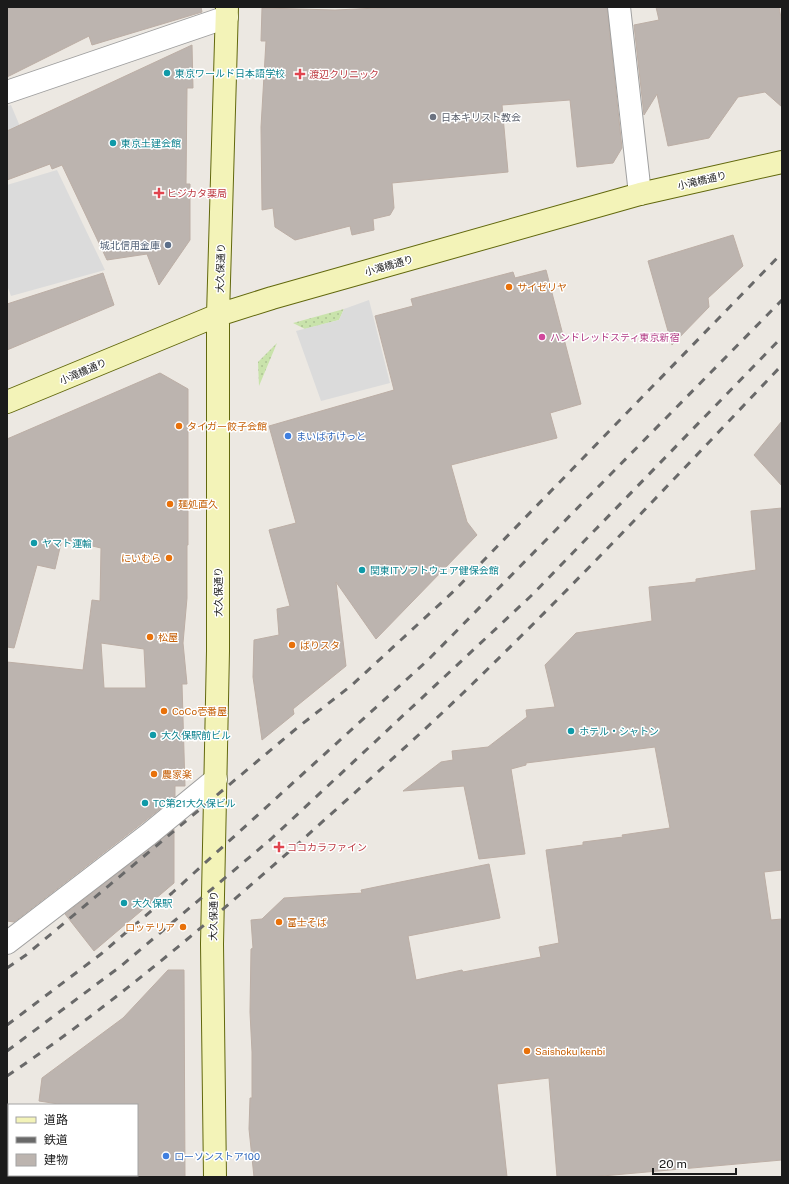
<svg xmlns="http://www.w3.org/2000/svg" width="789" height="1184" viewBox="0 0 789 1184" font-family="'Public Sans','Noto Sans JP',sans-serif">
<defs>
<pattern id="grass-dots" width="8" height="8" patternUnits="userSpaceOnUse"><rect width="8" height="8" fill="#c9e3ab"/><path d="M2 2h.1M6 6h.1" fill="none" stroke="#acc293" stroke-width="1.8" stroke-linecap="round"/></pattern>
</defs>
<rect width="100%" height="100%" fill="#ece8e2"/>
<path fill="#c9c9c9" d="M7,1163L9,1164V1175H83L96,1177H7Z"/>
<path fill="url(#grass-dots)" d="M344,309L339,320L305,329L293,323Z
M277,343L259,386L258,362Z"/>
<path fill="#dbdbdb" d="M11,105L24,136L7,142V106Z
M57,170L105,270L11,296L7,285V185Z
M369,300L390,383L321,401L296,331L339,320L344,309Z"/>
<path fill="#bcb4af" stroke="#bcaea5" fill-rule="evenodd" d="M7,7H201L202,12L92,45L89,36L7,77Z
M400,7H607L622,148L613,163L577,167L570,100L502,105L508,172L392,183L394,208L390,215L373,219L374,230L352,235L350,226L295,240L275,227L273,208L262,210L261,127L266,41H261L262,8L335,10Z
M656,7H779L782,23V107L765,92L738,97L709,138L668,146L657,94L644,115L634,25L659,20Z
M192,45L193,88H187L186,184H190V240L159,285L147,254L107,260L62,165L52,169L50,164L7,180V131Z
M733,235L743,266L708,298L709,307L672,345L648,261Z
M546,270L581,404L550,413L557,438L451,465L467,522L477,535L376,639L336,582L346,666L293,709L294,714L262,740L253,677L254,640L279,635L277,609L290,606L269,530L296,523L269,426L394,390L375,316L413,306L411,299L513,272L515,278Z
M103,273L114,305L7,350V304Z
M160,373L188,389V545H187V598L183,643L187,684H182L185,786H175V797L141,824L14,922L7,921V662L83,670L92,600L100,601L101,548L62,539L55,569L37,565L14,648L7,647V439ZM101,643L144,649L146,688H104Z
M782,421V486L754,455Z
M782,508V870L764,872L771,920L782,919V1160L591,1177H557L549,1078L497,1084L507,1177H254L249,1129L250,1098H252V1052L250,1012L251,949L253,948L251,920L262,919L284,898L362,893L361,890L489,864L500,918L408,936L416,980L462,970L463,972L541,957L539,947L559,943L546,850L583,845V842L623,837L622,835L670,828L655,747L526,763V765L511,769L525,854L479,859L464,786L403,791L441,762L453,760L452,751L488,747L527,717L526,710L555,707L545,665L576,633L652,621L649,587L696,582V579L756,570L751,511Z
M174,829V883L94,951L65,914Z
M168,970H184L185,1177H137V1105H65L39,1101L42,1078L123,1018Z"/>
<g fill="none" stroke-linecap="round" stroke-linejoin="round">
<defs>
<path id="street" d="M619,7L640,194
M7,92L227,17
M7,943L149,834L216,779"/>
<path id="secondary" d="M7,402L218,315L272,298L640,194L782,162
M215,1177L212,944L218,651V315L227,7"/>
</defs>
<use href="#street" stroke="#9f9f9f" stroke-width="24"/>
<use href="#secondary" stroke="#62680d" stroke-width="24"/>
<use href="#street" stroke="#fff" stroke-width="22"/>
<use href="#secondary" stroke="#f3f3b8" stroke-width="22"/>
<path stroke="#696969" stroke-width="3" stroke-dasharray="8 8" stroke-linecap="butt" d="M7,968L26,955L297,728L352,685L454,591L782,253
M7,1025L101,954L172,893L428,660L782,300
M7,1051L121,966L271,839L532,595L782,337
M7,1076C111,1006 206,925 300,842C354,793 408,746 461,695C571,589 676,477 782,365"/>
</g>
<g fill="#0f9aa8" stroke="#fff" stroke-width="1.5">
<circle cx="167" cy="73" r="4"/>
<circle cx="113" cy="143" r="4"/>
<circle cx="34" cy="543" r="4"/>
<circle cx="362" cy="570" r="4"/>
<circle cx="571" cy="731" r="4"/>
<circle cx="153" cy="735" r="4"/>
<circle cx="145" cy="803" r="4"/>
<circle cx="124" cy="903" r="4"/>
</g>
<g fill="#e0444e" stroke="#fff" stroke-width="1.5">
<path d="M298 68h4v4h4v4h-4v4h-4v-4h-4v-4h4z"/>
<path d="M157 187h4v4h4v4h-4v4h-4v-4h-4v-4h4z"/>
<path d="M277 841h4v4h4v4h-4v4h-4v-4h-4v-4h4z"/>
</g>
<circle fill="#6b7280" stroke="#fff" stroke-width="1.5" cx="433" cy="117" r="4"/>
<circle fill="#5c6f8a" stroke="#fff" stroke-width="1.5" cx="168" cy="245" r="4"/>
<g fill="#e8710a" stroke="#fff" stroke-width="1.5">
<circle cx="509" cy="287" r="4"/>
<circle cx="179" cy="426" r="4"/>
<circle cx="170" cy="504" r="4"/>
<circle cx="169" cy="558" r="4"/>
<circle cx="150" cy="637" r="4"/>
<circle cx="292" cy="645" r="4"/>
<circle cx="164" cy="711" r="4"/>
<circle cx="154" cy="774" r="4"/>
<circle cx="279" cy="922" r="4"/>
<circle cx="183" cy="927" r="4"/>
<circle cx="527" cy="1051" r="4"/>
</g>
<circle fill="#d1479c" stroke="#fff" stroke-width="1.5" cx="542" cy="337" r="4"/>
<g fill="#3f7fe0" stroke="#fff" stroke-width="1.5">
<circle cx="288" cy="436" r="4"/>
<circle cx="166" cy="1156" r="4"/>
</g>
<g text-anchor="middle" stroke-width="3" stroke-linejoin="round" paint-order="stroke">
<g font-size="10" fill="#0d838f" stroke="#fff" text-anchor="start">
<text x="175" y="77">東京ワールド日本語学校</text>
<text x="121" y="147">東京土建会館</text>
<text x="42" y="547">ヤマト運輸</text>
<text x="370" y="574">関東ITソフトウェア健保会館</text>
<text x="579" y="735">ホテル・シャトン</text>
<text x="161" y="739">大久保駅前ビル</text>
<text x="153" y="807">TC第21大久保ビル</text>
<text x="132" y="907">大久保駅</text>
</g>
<g font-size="10" fill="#be3a42" stroke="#fff" text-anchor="start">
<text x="309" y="78">渡辺クリニック</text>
<text x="167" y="197">ヒジカタ薬局</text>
<text x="287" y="851">ココカラファイン</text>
</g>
<g font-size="10" fill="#5b616d" stroke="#fff" text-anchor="start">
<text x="441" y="121">日本キリスト教会</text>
</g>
<g font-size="10" fill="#1b1b1b" stroke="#fff">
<text transform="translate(702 180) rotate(-13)" y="4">小滝橋通り</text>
<text transform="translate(389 265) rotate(-16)" y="4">小滝橋通り</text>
<text transform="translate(220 268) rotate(-88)" y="4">大久保通り</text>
<text transform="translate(83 371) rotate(-23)" y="4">小滝橋通り</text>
<text transform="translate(218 592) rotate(-90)" y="4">大久保通り</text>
<text transform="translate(213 916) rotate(-89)" y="4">大久保通り</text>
</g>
<g font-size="10" fill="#4e5e75" stroke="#fff" text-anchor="end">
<text x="160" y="249">城北信用金庫</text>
</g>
<g font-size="10" fill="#c56008" stroke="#fff" text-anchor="start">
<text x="517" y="291">サイゼリヤ</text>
<text x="187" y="430">タイガー餃子会館</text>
<text x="178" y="508">麺処直久</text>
<text x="161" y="562" text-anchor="end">にいむら</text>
<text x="158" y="641">松屋</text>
<text x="300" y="649">ばりスタ</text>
<text x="172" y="715">CoCo壱番屋</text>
<text x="162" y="778">農家楽</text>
<text x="287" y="926">富士そば</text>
<text x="175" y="931" text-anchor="end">ロッテリア</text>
<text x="535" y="1055">Saishoku kenbi</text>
</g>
<g font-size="10" fill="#b23c85" stroke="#fff" text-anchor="start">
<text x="550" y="341">ハンドレッドスティ東京新宿</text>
</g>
<g font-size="10" fill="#366cbe" stroke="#fff" text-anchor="start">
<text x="296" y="440">まいばすけっと</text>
<text x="174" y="1160">ローソンストア100</text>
</g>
</g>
<rect width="789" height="1184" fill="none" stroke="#1b1b1b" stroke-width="16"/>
<rect x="8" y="1104" width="130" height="72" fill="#ffffff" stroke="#a4a4a4"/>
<rect x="16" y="1117" width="20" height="6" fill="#f3f3b8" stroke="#a4a4a4"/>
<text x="44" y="1124" font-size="12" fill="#1b1b1b">道路</text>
<rect x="16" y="1137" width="20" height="6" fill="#696969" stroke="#a4a4a4"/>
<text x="44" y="1144" font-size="12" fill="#1b1b1b">鉄道</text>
<rect x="16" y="1154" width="20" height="12" fill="#bcb4af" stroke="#a4a4a4"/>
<text x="44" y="1164" font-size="12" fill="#1b1b1b">建物</text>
<path d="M653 1168v6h83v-6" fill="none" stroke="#1b1b1b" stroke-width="2"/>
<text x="659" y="1168" font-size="12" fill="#1b1b1b" stroke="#ffffff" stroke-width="3" paint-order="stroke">20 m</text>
</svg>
